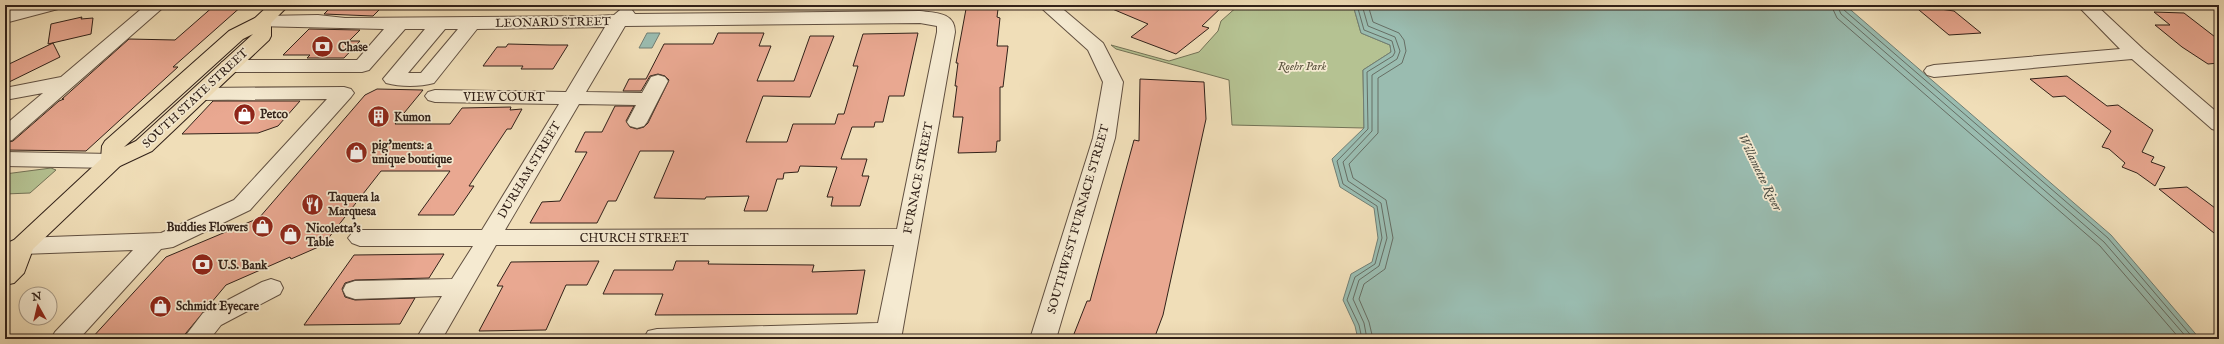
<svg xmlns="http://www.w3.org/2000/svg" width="2224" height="344" viewBox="0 0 2224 344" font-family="'IM FELL English',serif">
<rect width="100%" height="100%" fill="#f0deb8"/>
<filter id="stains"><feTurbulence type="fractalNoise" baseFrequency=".005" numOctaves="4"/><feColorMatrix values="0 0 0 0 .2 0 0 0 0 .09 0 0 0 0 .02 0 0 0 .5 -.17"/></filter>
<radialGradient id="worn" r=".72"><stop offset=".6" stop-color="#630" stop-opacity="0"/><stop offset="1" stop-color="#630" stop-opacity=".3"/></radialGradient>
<path fill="#b5c292" stroke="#737256" d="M1239,5H1353L1361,33L1390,45L1391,52L1363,70L1364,128L1232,125L1229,80L1116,49L1111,45L1169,61L1199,52L1218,31L1221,21Z
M51,168L56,170L30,193L5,194V174Z"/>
<path fill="#9abcb0" stroke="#707e74" d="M1353,5H1845L2111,235L2200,339H1358L1355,326L1343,300L1351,274L1372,262L1378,238L1374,208L1340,187L1332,159L1364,128L1363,70L1391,52L1390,45L1361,33Z
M647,33H660L652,48H639Z"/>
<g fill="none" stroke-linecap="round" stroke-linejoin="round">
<path stroke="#666e64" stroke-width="1" d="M1357,5L1364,30L1392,41L1395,52L1393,56L1367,72L1368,129L1337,161L1343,184L1377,206L1382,238L1375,264L1355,277L1347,300L1359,325L1362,339
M1362,5L1368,26L1395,37L1400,51L1397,59L1372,75V131L1343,162L1348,181L1381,203L1387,238L1379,266L1359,280L1353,299L1364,323L1367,339
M1368,5L1373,22L1399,33L1404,40L1406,51L1402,63L1378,78V133L1349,164L1353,178L1386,200L1393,238L1385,269L1364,284L1359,299L1369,322L1373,339
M1831,5L1837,18L2100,246L2180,339
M1837,5L1841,14L2104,242L2188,339
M1842,5L1844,10L2108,238L2194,339"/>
</g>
<path fill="#e9a891" stroke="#312119" d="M215,5H243L173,67H178L86,151L5,150V143L13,141L59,101L64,99H62L129,39L175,40Z
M333,5H384L373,16L324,14Z
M1103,5H1224L1202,26L1209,28L1176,54L1131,37L1148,24Z
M1913,5L1954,11L1981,33L1949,35Z
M973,6H993V9H998L997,17L1000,18L997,46H1008L1003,87H1000V141H997L996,152L958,153L963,117H953L957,86H955L958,63H956L966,9H973Z
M2154,12L2184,13L2219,40V63L2208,64L2182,47L2155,25H2170Z
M82,17L81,19L93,18L91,34L48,44L51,24Z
M309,29L360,30L349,41H360L344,58H307L310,55H283Z
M718,33H764L759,46H771L757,81H794L810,36H834L810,97L763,96L746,142H787L793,124H835L838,114H844L858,66H853L863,34L918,33L904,96H889L883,122H875L874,127H852L841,159H867L862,176H869L860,206H831L833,197H827L837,167L800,166L798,172L784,173L783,179H777L767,211H744L749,196L706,197L705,199L654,198L674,151H640L616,201H608L597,223H530L542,202L560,201L587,152H575L585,132H602L615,106H634L626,121L630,127L637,129L644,127L648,123L669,80L665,76L658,74L650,76L641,91H623L629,79H646L664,44H713Z
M53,43L60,57L5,84V66Z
M508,44L550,45H568L553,69H521L523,66H483L497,47H506Z
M2067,76L2107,106L2118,105L2153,130L2142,152L2154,157L2151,162L2165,167L2155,186L2137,173L2122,167L2125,163L2109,149L2102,147L2111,131L2065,96L2053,97L2030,79Z
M1140,79L1204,82L1206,119L1163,315L1154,339H1072L1087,301H1090L1134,140L1139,141Z
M377,89L423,90L395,124H450L462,108L511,107L510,110L522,109L511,129H507L469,186H474L454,215H418L450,171H381L323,245L291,259L290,257L226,285L181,339H91L166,257L259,218L365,95Z
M213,101H300L278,126L258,133L182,134Z
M2187,187L2219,211V237L2159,189Z
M444,254L429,278L355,280L345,283L342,289L345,297L355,300L415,298L400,324L304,325L354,255Z
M599,261L587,285H566L546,330L479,331L503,286H497L511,262Z
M676,261H709L708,264L814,265L812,272L865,270L857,314L655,315L663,294H603L614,270H673Z"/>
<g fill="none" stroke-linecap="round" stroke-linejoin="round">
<defs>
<path id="minor" d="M30,5H61L58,9L5,23V11Z
M146,5H166L12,140L5,142V125L43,93L5,100V88L61,77Z
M1038,5H1058L1103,43L1123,82L1115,138L1056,339H1030L1093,138L1103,82L1088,50Z
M2077,5H2096L2143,49L2219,114V131L2212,129L2132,59L1934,77L1927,75L1924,71L1927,67L1934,65L2120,49Z
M626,8L632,10L635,14L920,11C935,13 955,12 955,32L901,339L644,338L648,331L657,329L878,323L894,245H496L442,339H416L442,296L355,299L346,296L343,290L346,284L355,281L452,279L473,246H360L352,243L348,238L352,233L360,230H482L559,104L435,102L428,100L425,96L428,92L435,90L566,92L605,27L477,29L434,83C420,87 400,87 386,83L383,79L425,29H405L369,70L362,72H229L222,70L219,66L222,62L229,60H357L384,29L255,26L253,22L255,18L262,16L318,15L345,18L595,16L614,15L620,10ZM920,23L937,26V32L897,229L505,230L579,104L636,105L627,122L630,126L637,128L644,126L647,122L668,81L665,77L658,75L651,77L642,93L586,92L625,26ZM445,29H458L421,73H408Z
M344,87L351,89L354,93L351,97L250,210L173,247L161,249L79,339H51L55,332L133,250L22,254L14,252L10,246L14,240L22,238L161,233L234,200L327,99L200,100L193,98L190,94L193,90L200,88Z
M5,152L112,154L120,156L123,161L120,166L112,168L5,166Z
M271,279L280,282L283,288L280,294L221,325L210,339H183L203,313L262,282Z"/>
<path id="major" d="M269,5H289L271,23V36L269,40L152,151L120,166L33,249L24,273L14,283L5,285V244L14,240L101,159L102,146L105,141L229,31L255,18ZM253,34L136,141L124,147L243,39Z"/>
</defs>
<use href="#minor" stroke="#615041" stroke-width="2"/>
<use href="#major" stroke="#312119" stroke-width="2"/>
<use href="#minor" fill="#f5ead1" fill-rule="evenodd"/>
<use href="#major" fill="#f0deb8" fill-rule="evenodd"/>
</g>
<defs>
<symbol id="bank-disc" viewBox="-11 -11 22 22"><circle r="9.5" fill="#8f2418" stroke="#f5ead1"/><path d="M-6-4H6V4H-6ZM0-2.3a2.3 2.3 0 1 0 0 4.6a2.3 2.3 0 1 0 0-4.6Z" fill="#fff"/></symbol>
<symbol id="shop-disc" viewBox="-11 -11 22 22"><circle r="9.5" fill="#8f2418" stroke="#f5ead1"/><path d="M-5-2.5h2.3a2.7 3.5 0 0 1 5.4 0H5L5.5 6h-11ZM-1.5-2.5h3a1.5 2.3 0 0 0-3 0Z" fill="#fff"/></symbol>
<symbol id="building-disc" viewBox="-11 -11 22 22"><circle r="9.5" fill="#8f2418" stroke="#f5ead1"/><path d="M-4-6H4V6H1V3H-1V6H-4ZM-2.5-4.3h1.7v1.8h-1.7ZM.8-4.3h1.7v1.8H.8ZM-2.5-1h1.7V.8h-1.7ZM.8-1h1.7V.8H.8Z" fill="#fff"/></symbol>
<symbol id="restaurant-disc" viewBox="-11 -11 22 22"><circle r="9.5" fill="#8f2418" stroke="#f5ead1"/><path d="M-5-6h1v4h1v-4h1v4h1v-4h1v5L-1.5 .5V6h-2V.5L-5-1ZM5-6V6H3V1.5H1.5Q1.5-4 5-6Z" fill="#fff"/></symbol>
</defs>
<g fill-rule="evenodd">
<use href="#bank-disc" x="310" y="34" width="25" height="25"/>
<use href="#shop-disc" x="232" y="102" width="25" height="25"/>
<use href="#building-disc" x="366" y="104" width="25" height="25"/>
<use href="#shop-disc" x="344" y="140" width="25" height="25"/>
<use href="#restaurant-disc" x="300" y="192" width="25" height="25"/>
<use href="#shop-disc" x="250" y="214" width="25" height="25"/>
<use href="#shop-disc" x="278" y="222" width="25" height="25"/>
<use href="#bank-disc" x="190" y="252" width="25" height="25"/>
<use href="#shop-disc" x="148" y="294" width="25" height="25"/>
</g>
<g text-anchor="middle" stroke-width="3.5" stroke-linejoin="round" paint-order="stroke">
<g font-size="12" fill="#312119" stroke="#f5ead1">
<text transform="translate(553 22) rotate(-1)" y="4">LEONARD STREET</text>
<text x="504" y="101">VIEW COURT</text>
<text transform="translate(195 98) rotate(-43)" y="4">SOUTH STATE STREET</text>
<text transform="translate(529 170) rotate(-59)" y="4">DURHAM STREET</text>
<text transform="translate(918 178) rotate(-79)" y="4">FURNACE STREET</text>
<text transform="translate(1078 219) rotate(-74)" y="4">SOUTHWEST FURNACE STREET</text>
<text x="634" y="242">CHURCH STREET</text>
</g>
<g font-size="12" font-weight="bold" fill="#312119" stroke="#f5ead1" text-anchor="start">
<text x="338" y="51">Chase</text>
<text x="260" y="118">Petco</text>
<text x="394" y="121">Kumon</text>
<text x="372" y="149">pig'ments: a<tspan x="372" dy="14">unique boutique</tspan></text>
<text x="328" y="201">Taquera la<tspan x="328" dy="14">Marquesa</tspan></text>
<text x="248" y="231" text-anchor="end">Buddies Flowers</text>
<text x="306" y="232">Nicoletta's<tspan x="306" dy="14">Table</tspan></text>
<text x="218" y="269">U.S. Bank</text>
<text x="176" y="310">Schmidt Eyecare</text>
</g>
<g font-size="12" font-style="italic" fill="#59513d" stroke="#f5ead1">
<text x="1302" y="70">Roehr Park</text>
</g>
<g font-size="13" font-style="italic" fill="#505046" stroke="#f5ead1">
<text transform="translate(1761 172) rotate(64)" y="5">Willamette River</text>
</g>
</g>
<rect width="2224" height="344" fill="none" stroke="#f0deb8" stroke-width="20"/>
<rect x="6" y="6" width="2212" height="332" fill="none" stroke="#312119" stroke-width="2"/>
<rect x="10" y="10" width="2204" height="324" fill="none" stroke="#312119"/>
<g transform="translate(38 306) rotate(352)"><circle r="19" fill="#f5ead1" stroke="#a79a87"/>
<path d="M0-3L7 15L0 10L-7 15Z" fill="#8f2418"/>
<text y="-6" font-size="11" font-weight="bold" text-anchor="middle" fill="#312119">N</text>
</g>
<rect width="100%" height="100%" filter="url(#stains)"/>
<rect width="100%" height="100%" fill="url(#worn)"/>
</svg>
